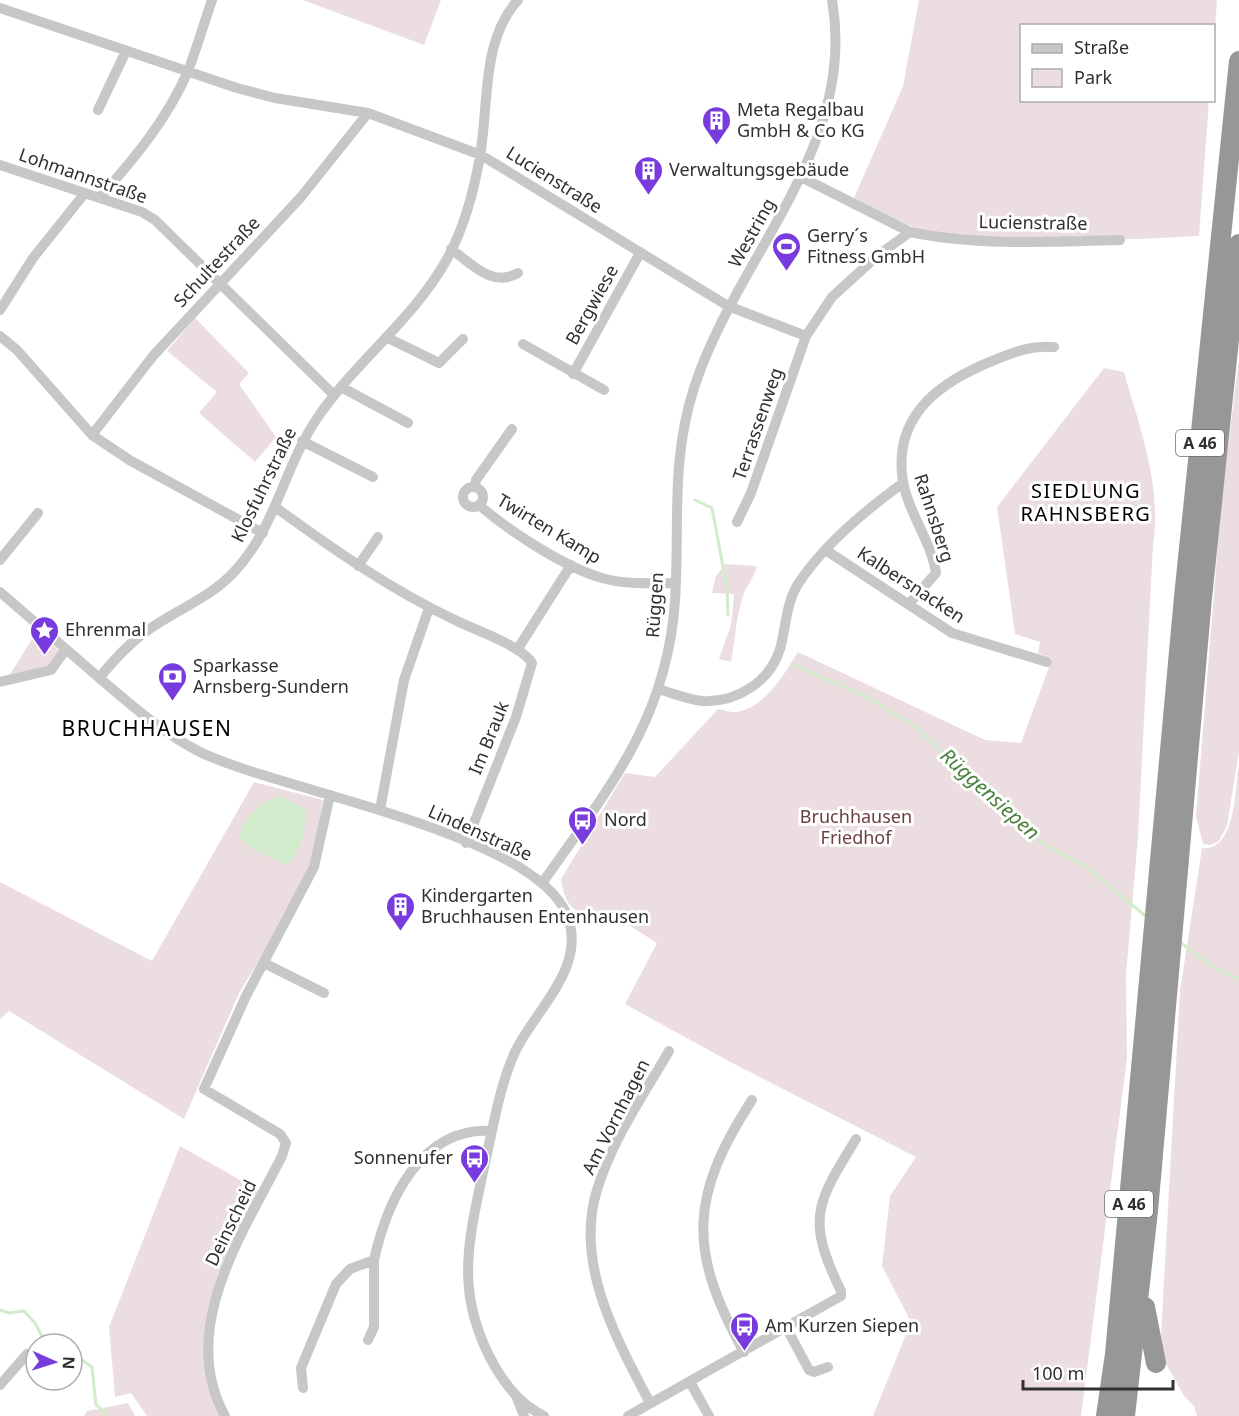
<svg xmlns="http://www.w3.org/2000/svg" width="1239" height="1416" viewBox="0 0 1239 1416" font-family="'Noto Sans',sans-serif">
<rect width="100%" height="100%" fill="#fff"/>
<path fill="#ecdee0" d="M303,0H441L424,45Z
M919,0H1217L1214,45V26H1022V100L1209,101L1199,236L1139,239L992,238L926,233L853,200L903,86Z
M195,318L249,373L239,384L276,437L255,462L199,413L217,392L167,351Z
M1239,359V751L1227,826L1218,842L1210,845L1203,844L1196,816L1222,494Z
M1104,368L1124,372C1140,428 1162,486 1153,545L1138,837L1126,975L1127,1058L1081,1416H873L911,1322L882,1266L890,1196L916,1157L734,1064L625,1004L657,943C644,935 630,925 615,919C586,907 568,924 561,879L625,773L655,777L718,709C724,710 732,713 737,712C766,707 784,674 798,652L985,740L1021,743L1052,659L1038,653L1040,642L1015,634L997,507Z
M725,564L757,566C754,578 747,585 743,596C736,617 735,640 731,662L719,659L731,625L734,594L712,593L716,576Z
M37,631L59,651L46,669L9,676Z
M1239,763V1416H1197L1194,1406L1184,1396L1160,1353L1180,991L1202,848C1236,852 1235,788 1239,763Z
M254,782L323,800L309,880L239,993L184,1119L9,1011L0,1019V882L152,961Z
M180,1146L265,1194C242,1245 203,1305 211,1363C213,1381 223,1400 229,1416H147L131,1393L115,1397L109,1327Z
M128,1403L135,1416H84L87,1411Z"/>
<path fill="#d1ebcc" d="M281,796L305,809C306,829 302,852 286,865L254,850L240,838C240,820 262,799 281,796Z"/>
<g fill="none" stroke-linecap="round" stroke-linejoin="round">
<path stroke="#d1ebcc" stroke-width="3" d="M695,500L712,508L727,588L728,615
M792,664L865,696L916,727L962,772L978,783L1014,816L1030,836L1086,867L1148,918
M1180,942L1211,966L1239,979
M0,1310L9,1313L24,1311L35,1323L44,1340L52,1344
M72,1353L92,1367L96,1405L108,1414"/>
<path stroke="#c7c7c7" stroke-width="10" d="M0,8L237,88L275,98L368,113L481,155L728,306L806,336
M98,110L126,51
M0,165L142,212L155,220L334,395
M100,197C134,159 168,118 188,71C197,48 204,23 212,0
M910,232C977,246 1051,242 1120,240
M451,249C472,264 492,288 518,273
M0,310L33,258L85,193
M0,336L17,350L92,435L131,461L263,533
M386,337L439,363L463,339
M523,344L604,390
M573,374L640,253
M341,387L408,423
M92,435L153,356L301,197L368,113
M302,441L373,477
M475,486L476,480L512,429
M463 497a10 10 0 1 1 20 0a10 10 0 1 1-20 0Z
M479,505C509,531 564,567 602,578C626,585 651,583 675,583
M275,507C333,549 391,590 457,621C475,630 522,646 532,663L516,717L466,843
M737,522L751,493L806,336L832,297L877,256L910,232L801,177
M827,551L952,633L1047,662
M0,560L38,513
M358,566L378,537
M0,592C32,620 65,648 97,676C130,704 161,732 200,752C280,791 534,832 567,915C588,967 535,1010 515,1052C500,1085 494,1123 486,1158C470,1236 452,1290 494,1365C507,1387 520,1404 544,1416
M909,604L936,573C931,539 905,509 902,474C896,412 943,381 992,361C1014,352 1031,345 1054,347
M517,650L571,565
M99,678C114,660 129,643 148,630C176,610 210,598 234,572C276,528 284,466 318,417C356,361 414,319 447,259C464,228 474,191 480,156C489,105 481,40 518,0
M0,682L51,670L66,649
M658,689C672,693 687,699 702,701C736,703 770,682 780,649C786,628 786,603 798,584C823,546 867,509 903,483
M380,810L404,680L429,608
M543,882C608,789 667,720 675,601C680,526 670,463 694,388C736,257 858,148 832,0
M264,963L324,993
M786,1327L809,1370L814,1372L828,1367
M368,1340L374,1327V1260
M744,1352C688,1251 689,1197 752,1100
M690,1382L709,1416
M0,1385L27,1354
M303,1388L301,1368L336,1284L350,1269L374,1260C387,1201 421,1126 492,1131
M517,1398L524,1416
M650,1403C617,1340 574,1264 597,1190C612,1140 643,1096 669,1051
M225,1416C177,1329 243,1233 282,1156L286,1143L280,1134L204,1089L246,996L314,867L330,795
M628,1416L841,1296V1291C806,1219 816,1204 856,1139"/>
<path stroke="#979797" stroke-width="20" d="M1145,1307L1156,1363
M1106,1416L1115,1354L1184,597L1239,61
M1125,1416L1148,1211L1202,598L1239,244"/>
</g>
<defs>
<symbol id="building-pin" viewBox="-11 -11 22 30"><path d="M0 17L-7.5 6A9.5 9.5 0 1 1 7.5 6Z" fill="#773bde" stroke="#fff"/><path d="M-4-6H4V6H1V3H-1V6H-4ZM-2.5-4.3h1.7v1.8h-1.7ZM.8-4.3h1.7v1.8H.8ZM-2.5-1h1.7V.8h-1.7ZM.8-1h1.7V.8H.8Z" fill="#fff"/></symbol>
<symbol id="stadium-pin" viewBox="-11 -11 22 30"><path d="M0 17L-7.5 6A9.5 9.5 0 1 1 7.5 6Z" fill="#773bde" stroke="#fff"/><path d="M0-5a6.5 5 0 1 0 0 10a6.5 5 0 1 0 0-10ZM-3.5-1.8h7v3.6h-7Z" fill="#fff"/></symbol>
<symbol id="sight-pin" viewBox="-11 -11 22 30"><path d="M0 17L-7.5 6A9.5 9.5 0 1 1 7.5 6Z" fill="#773bde" stroke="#fff"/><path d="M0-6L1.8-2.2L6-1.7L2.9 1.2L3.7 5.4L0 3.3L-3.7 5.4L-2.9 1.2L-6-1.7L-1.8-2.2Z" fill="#fff"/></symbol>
<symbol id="bank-pin" viewBox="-11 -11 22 30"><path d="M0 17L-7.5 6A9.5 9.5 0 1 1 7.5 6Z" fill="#773bde" stroke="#fff"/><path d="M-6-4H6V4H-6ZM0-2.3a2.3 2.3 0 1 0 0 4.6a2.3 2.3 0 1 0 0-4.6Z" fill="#fff"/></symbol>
<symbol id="bus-pin" viewBox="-11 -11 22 30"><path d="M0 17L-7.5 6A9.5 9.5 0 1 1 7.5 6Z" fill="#773bde" stroke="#fff"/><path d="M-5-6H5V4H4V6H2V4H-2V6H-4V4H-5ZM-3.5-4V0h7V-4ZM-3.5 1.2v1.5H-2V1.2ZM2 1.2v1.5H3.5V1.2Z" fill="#fff"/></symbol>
</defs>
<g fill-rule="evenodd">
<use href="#building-pin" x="700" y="104" width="33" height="45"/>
<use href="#building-pin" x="632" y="154" width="33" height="45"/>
<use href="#stadium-pin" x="770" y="230" width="33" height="45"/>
<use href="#sight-pin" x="28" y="614" width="33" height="45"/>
<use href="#bank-pin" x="156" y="660" width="33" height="45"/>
<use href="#bus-pin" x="566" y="804" width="33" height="45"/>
<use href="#building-pin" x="384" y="890" width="33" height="45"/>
<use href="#bus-pin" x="458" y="1142" width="33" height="45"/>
<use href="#bus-pin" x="728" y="1310" width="33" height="45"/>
</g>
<g text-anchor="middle" stroke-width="6" stroke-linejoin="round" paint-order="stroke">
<g fill="#fff" stroke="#6e6e6e" stroke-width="1.5">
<rect x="1176" y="430" width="48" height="26" rx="4.5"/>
<rect x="1105" y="1191" width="48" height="26" rx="4.5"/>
</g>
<g font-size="16" font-weight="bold" fill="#303030">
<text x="1200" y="449">A 46</text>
<text x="1129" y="1210">A 46</text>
</g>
<g font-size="18" fill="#303030" stroke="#fff" text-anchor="start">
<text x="737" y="116">Meta Regalbau<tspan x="737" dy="21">GmbH &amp; Co KG</tspan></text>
<text x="669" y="176">Verwaltungsgebäude</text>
<text x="807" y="242">Gerry´s<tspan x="807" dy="21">Fitness GmbH</tspan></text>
<text x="65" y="636">Ehrenmal</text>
<text x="193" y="672">Sparkasse<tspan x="193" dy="21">Arnsberg-Sundern</tspan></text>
<text x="604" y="826">Nord</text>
<text x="421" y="902">Kindergarten<tspan x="421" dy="21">Bruchhausen Entenhausen</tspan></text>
<text x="453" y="1164" text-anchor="end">Sonnenufer</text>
<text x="765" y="1332">Am Kurzen Siepen</text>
</g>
<g font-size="18" fill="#303030" stroke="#fff">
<text transform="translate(83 176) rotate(19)" y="6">Lohmannstraße</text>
<text transform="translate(554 180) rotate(32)" y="6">Lucienstraße</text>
<text transform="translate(1033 223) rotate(1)" y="6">Lucienstraße</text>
<text transform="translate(752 233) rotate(-61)" y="6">Westring</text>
<text transform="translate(217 262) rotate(-47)" y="6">Schultestraße</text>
<text transform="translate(592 305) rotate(-61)" y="6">Bergwiese</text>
<text transform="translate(758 424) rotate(-71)" y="6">Terrassenweg</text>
<text transform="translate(264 485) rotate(-64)" y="6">Klosfuhrstraße</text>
<text transform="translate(934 518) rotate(72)" y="6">Rahnsberg</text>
<text transform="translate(549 529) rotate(31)" y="6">Twirten Kamp</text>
<text transform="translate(911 585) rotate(33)" y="6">Kalbersnacken</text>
<text transform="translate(655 605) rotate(-86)" y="6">Rüggen</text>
<text transform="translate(489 738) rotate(-68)" y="6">Im Brauk</text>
<text transform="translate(480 833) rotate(24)" y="6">Lindenstraße</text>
<text transform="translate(616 1117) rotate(-63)" y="6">Am Vornhagen</text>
<text transform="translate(231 1223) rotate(-64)" y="6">Deinscheid</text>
</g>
<g font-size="18" fill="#6a3f40" stroke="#fff">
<text x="856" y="823">Bruchhausen<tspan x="856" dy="21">Friedhof</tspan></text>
</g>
<g font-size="20" letter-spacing="1.5" fill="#000" stroke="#fff">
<text x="1086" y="498">SIEDLUNG<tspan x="1086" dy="23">RAHNSBERG</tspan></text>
</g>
<g font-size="20" font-style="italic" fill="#48823c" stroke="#fff">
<text transform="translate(990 794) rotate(42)" y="7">Rüggensiepen</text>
</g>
<g font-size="21" letter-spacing="1.5" fill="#000" stroke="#fff">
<text x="147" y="736">BRUCHHAUSEN</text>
</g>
</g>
<rect x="1020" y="24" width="195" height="78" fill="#ffffff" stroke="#acacac" stroke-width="1.5"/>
<rect x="1032" y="44" width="30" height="9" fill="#c7c7c7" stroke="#acacac" stroke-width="1.5"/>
<text x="1074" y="54" font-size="18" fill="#303030">Straße</text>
<rect x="1032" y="69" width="30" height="18" fill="#ecdee0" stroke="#acacac" stroke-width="1.5"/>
<text x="1074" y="84" font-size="18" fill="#303030">Park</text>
<g transform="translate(54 1362) rotate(93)"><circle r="28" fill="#ffffff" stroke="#acacac" stroke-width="1.5"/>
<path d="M0-4.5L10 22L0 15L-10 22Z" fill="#773bde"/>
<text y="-9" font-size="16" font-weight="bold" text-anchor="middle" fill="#303030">N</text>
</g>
<path d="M1023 1380v9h150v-9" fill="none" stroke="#303030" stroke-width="3"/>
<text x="1032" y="1380" font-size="18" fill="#303030" stroke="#ffffff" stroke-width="4.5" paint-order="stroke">100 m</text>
</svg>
